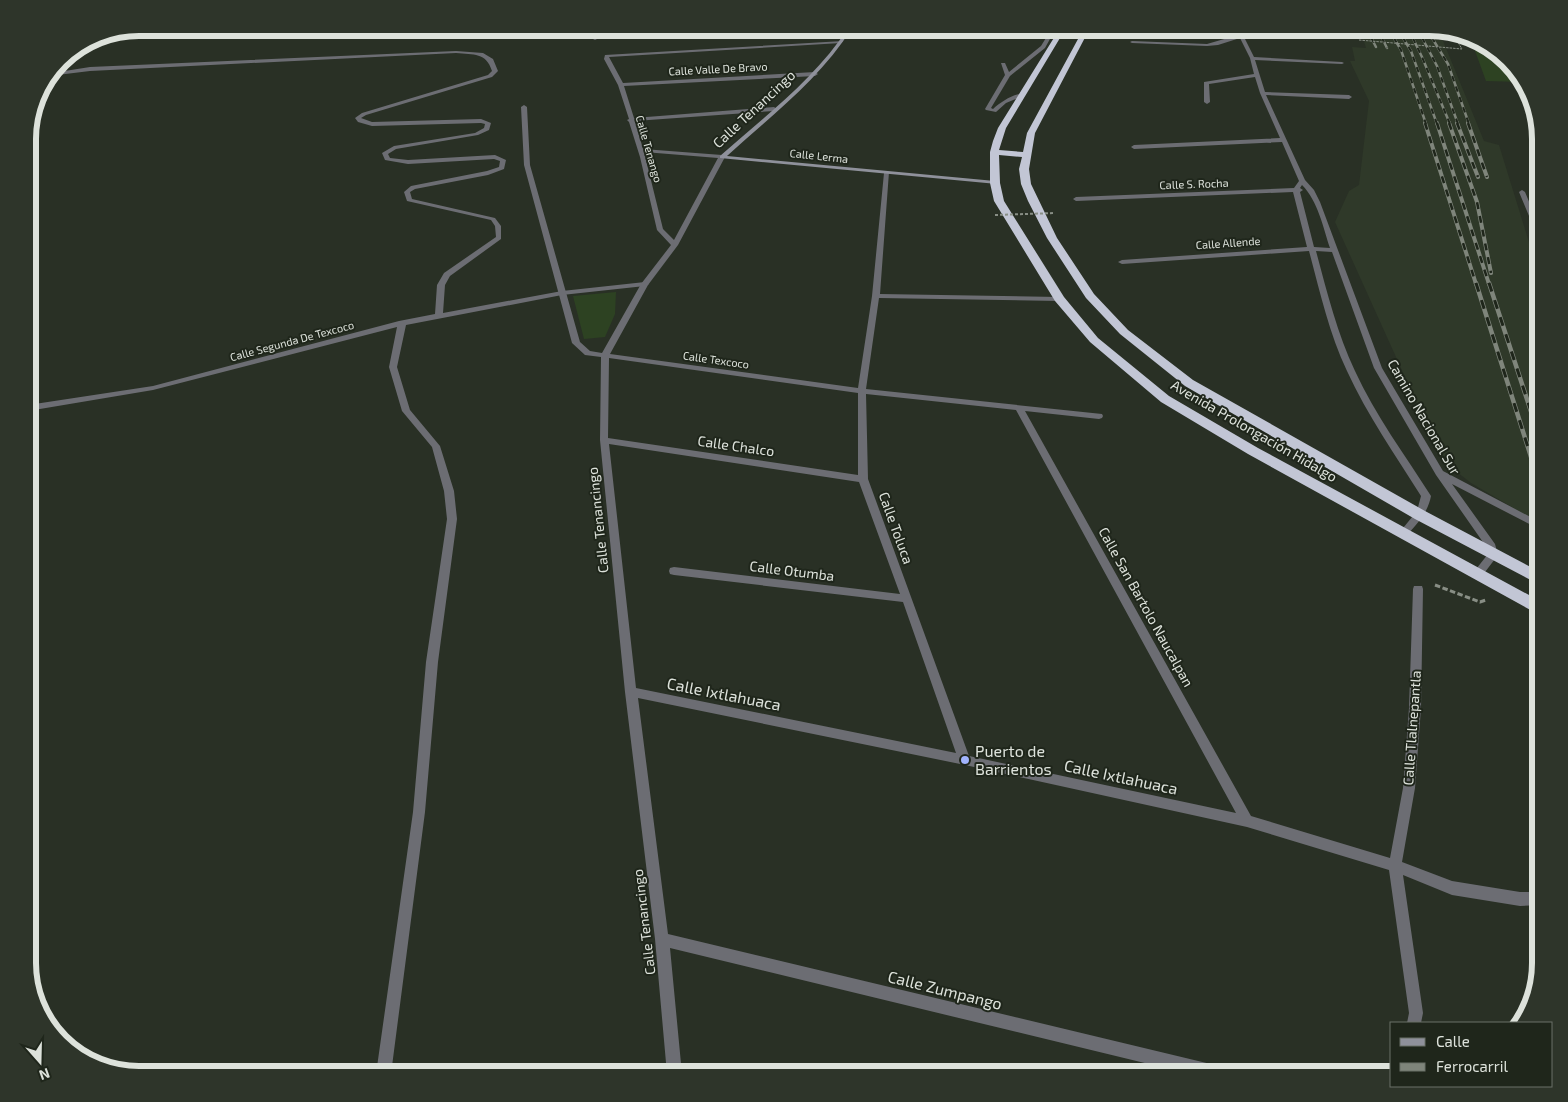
<svg xmlns="http://www.w3.org/2000/svg" width="1568" height="1102" viewBox="0 0 1568 1102" font-family="'Exo 2',sans-serif">
<rect width="100%" height="100%" fill="#293025"/>
<path fill="#2f3929" d="M1360,28H1429L1439,31L1484,141L1499,145L1540,278V522L1536,521L1471,483L1443,461L1335,222L1349,191L1359,185L1369,101L1350,61H1355L1352,47L1366,48Z"/>
<path fill="#2d4222" d="M1464,39L1497,50L1523,82L1486,81L1474,48Z
M616,292L615,314L605,337L584,339L573,296Z"/>
<g fill="none" stroke-linecap="round" stroke-linejoin="round">
<path stroke="#888e85" stroke-width="1" stroke-dasharray="2.5 1" stroke-linecap="butt" d="M1455,36L1456,39"/>
<path stroke="#888e85" stroke-width="3" stroke-dasharray="5.5 2.5" stroke-linecap="butt" d="M1435,585L1480,602L1486,600"/>
<path fill="#6c6d73" fill-rule="evenodd" d="M456,51L483,53L493,59L498,71L492,77L366,115L361,118L372,122L481,119L491,123L489,130L478,135L396,149L388,154L390,158L408,160L495,155L506,160L504,169L488,175L415,189L410,192L412,199L495,218L501,226V239L450,276L445,285L443,313L562,291L645,282L649,284L645,286L562,295L406,325L397,367L410,410L440,446L454,491L457,519L438,662L425,812L391,1074H376L413,812L426,662L447,519L444,491L432,447L402,411L389,367L397,327L153,390L28,411V405L153,386L399,321L435,314L437,285L444,273L496,237L495,226L491,220L407,201L404,192L411,186L487,171L499,167L500,161L494,159L408,164L385,160L382,153L394,146L475,133L484,128L485,124L481,123L372,126L358,122L355,118L362,113L488,75L492,71C486,52 474,55 456,53L90,71L49,76L52,73L90,67Z"/>
<path fill="#6c6d73" fill-rule="evenodd" d="M356,28H371L403,31L401,32Z
M597,28H601L597,39L595,40L593,39Z
M683,28H687L683,34L681,33Z
M1052,28H1056L1045,48L1010,76L991,108L993,109C1002,101 1013,94 1025,93V95L1006,103L996,112L986,110L985,109L1005,75L1001,63H1005L1009,72L1041,46Z
M1235,28L1345,30V28H1349L1350,32L1348,33L1240,29L1254,57L1342,62L1344,63L1342,64L1255,60L1265,92L1349,95L1352,97L1349,99L1266,95L1305,180L1314,190L1320,202L1382,368L1443,471L1540,522V529L1537,528L1452,484L1495,544L1498,555L1482,576H1474L1473,573L1488,554L1485,545L1436,475L1374,368L1332,252L1316,251C1327,292 1337,333 1355,371C1375,415 1405,455 1431,496C1428,512 1418,523 1407,535L1404,536L1399,533L1417,511L1421,496C1396,456 1367,415 1347,371C1329,333 1320,292 1309,251L1122,264L1118,262L1122,260L1307,247L1293,192L1076,201L1073,199L1076,197L1294,188L1299,181L1282,142L1134,149L1131,147L1134,145L1280,138L1260,93L1255,77L1209,84L1210,102L1207,104L1204,102V82L1254,74L1250,58L1240,38L1218,45L1207,46L1132,43L1130,42L1132,41L1207,44L1238,35ZM1302,185C1318,201 1323,227 1330,248L1314,247L1300,192L1303,190L1300,188Z
M843,41L841,43L609,57L623,83L815,72L818,74L815,76L624,86L634,118L774,107L777,109L774,111L635,121L643,149L722,155L725,157L678,245L648,285L610,354L858,388L872,296L884,173L889,172L880,294L1059,297L1063,299L1059,301L879,298L866,389L1102,414L1103,416L1102,418L1099,419L1025,411L1251,816L1390,858L1403,788L1409,708L1413,589L1414,586H1422L1423,589L1421,708L1415,788L1402,862L1452,881L1520,892H1540V905L1520,906L1452,895L1403,875L1423,1013L1421,1023H1407L1409,1013L1389,870L1247,827L965,765L638,698L668,934L1219,1066L1224,1069L1227,1074H1190L670,948L682,1074H667L655,939L625,692L600,440L601,357L585,355L572,343L524,165L521,107L524,105L527,107L530,165L580,342L590,351L602,353L641,284L671,245L657,230L640,157L629,122L627,120L629,119L618,85L604,59L605,55ZM644,152L718,158L674,240L663,229ZM609,358L858,393V475L608,438ZM866,394L1016,410L1236,813L969,756L868,479ZM609,444L859,482L900,594L674,567L670,568L669,571L670,574L674,575L903,602L956,753L636,688Z
M1522,190L1525,192L1540,228V237L1537,235L1519,192Z"/>
<path fill="#8f919b" fill-rule="evenodd" d="M848,28H852C820,79 771,116 727,156L995,181L997,182V184L720,158V156C765,116 815,79 848,28Z"/>
<path fill="#c2c6d5" fill-rule="evenodd" d="M1060,28H1066L1006,128L999,150L1023,152L1027,133L1084,28H1090L1035,133L1029,169L1031,184L1057,238L1094,294L1128,330L1193,380L1425,511L1540,572V585L1415,519L1185,386L1120,334L1086,298L1047,238L1028,201L1021,184L1019,169L1022,157L999,155L1000,183L1004,201L1064,297L1098,338L1169,396L1258,448L1540,601V614L1534,612L1248,454L1161,402L1090,342L1055,301L994,201L990,183V152L993,141L998,128Z"/>
<defs>
<path id="rail-far2" d="M1366,28L1376,47
M1377,28L1387,48
M1388,28L1401,50L1426,124
M1397,28L1411,51L1437,124
M1408,28L1422,57L1450,124
M1417,28L1437,66L1458,124
M1426,28L1448,64L1469,124"/>
<path id="rail-far1" d="M1425,123L1476,284
M1437,123L1489,284
M1449,123L1477,202L1491,273
M1457,123L1478,177
M1468,123L1487,177"/>
<path id="rail" d="M1476,283L1538,479
M1489,283L1540,439"/>
</defs>
<use href="#rail-far2" stroke="#7f857b" stroke-width="2.5"/>
<use href="#rail-far1" stroke="#7f857b" stroke-width="4"/>
<use href="#rail" stroke="#7f857b" stroke-width="4.5"/>
<use href="#rail-far2" stroke="#1f261b" stroke-width="2" stroke-dasharray="5.5" stroke-linecap="butt"/>
<use href="#rail-far1" stroke="#1f261b" stroke-width="2.5" stroke-dasharray="7" stroke-linecap="butt"/>
<use href="#rail" stroke="#1f261b" stroke-width="3" stroke-dasharray="9" stroke-linecap="butt"/>
<path stroke="#888e85" stroke-width="1" stroke-dasharray="2.5 1" stroke-linecap="butt" d="M1348,30L1356,31L1359,40L1462,49L1456,39"/>
<path stroke="#888e85" stroke-width="2" stroke-dasharray="3 2" stroke-linecap="butt" d="M995,215L1055,213"/>
</g>
<circle fill="#a1b3fd" stroke="#1f261b" stroke-width="2" cx="965" cy="760" r="5"/>
<g text-anchor="middle" stroke-width="4" stroke-linejoin="round" paint-order="stroke">
<g font-size="11" fill="#dde2db" stroke="#1f261b">
<text transform="translate(718 69) rotate(-3)" y="4">Calle Valle De Bravo</text>
<text transform="translate(649 149) rotate(74)" y="4">Calle Tenango</text>
<text transform="translate(819 156) rotate(6)" y="4">Calle Lerma</text>
<text transform="translate(1194 184) rotate(-2)" y="4">Calle S. Rocha</text>
<text transform="translate(1228 243) rotate(-4)" y="4">Calle Allende</text>
<text transform="translate(292 341) rotate(-15)" y="4">Calle Segunda De Texcoco</text>
<text transform="translate(716 360) rotate(8)" y="4">Calle Texcoco</text>
</g>
<g font-size="14" fill="#dde2db" stroke="#1f261b">
<text transform="translate(754 109) rotate(-43)" y="5">Calle Tenancingo</text>
<text transform="translate(1424 417) rotate(60)" y="5">Camino Nacional Sur</text>
<text transform="translate(1254 431) rotate(30)" y="5">Avenida Prolongación Hidalgo</text>
<text transform="translate(736 446) rotate(8)" y="5">Calle Chalco</text>
<text transform="translate(598 520) rotate(-96)" y="5">Calle Tenancingo</text>
<text transform="translate(896 528) rotate(70)" y="5">Calle Toluca</text>
<text transform="translate(792 571) rotate(7)" y="5">Calle Otumba</text>
<text transform="translate(1146 607) rotate(61)" y="5">Calle San Bartolo Naucalpan</text>
<text transform="translate(1412 728) rotate(-86)" y="5">Calle Tlalnepantla</text>
<text transform="translate(644 922) rotate(-97)" y="5">Calle Tenancingo</text>
</g>
<g font-size="16" fill="#dde2db" stroke="#1f261b">
<text transform="translate(724 694) rotate(11)" y="6">Calle Ixtlahuaca</text>
<text transform="translate(1121 777) rotate(12)" y="6">Calle Ixtlahuaca</text>
<text transform="translate(945 990) rotate(14)" y="6">Calle Zumpango</text>
</g>
<g font-size="16" fill="#dde2db" stroke="#1f261b" text-anchor="start">
<text x="975" y="757">Puerto de<tspan x="975" dy="18">Barrientos</tspan></text>
</g>
</g>
<path d="M0 0H1568V1102H0ZM139 36H1429A103 103 0 0 1 1532 139V963A103 103 0 0 1 1429 1066H139A103 103 0 0 1 36 963V139A103 103 0 0 1 139 36Z" fill="#2e352a" fill-rule="evenodd"/>
<path fill="none" stroke="#dde2db" stroke-width="6" d="M139 36H1429A103 103 0 0 1 1532 139V963A103 103 0 0 1 1429 1066H139A103 103 0 0 1 36 963V139A103 103 0 0 1 139 36Z"/>
<rect x="1390" y="1022" width="162" height="65" fill="#1f261b" stroke="#6b7168"/>
<rect x="1400" y="1038" width="25" height="8" fill="#8f919b" stroke="#6b7168"/>
<text x="1436" y="1047" font-size="15" fill="#dde2db">Calle</text>
<rect x="1400" y="1063" width="25" height="8" fill="#7f857b" stroke="#6b7168"/>
<text x="1436" y="1072" font-size="15" fill="#dde2db">Ferrocarril</text>
<g transform="translate(40 1062) rotate(160)" stroke="#1f261b" stroke-width="4" paint-order="stroke">
<path d="M0-4L9 19L0 12L-9 19Z" fill="#dde2db"/>
<text y="-8" font-size="14" font-weight="bold" text-anchor="middle" fill="#dde2db">N</text>
</g>
</svg>
